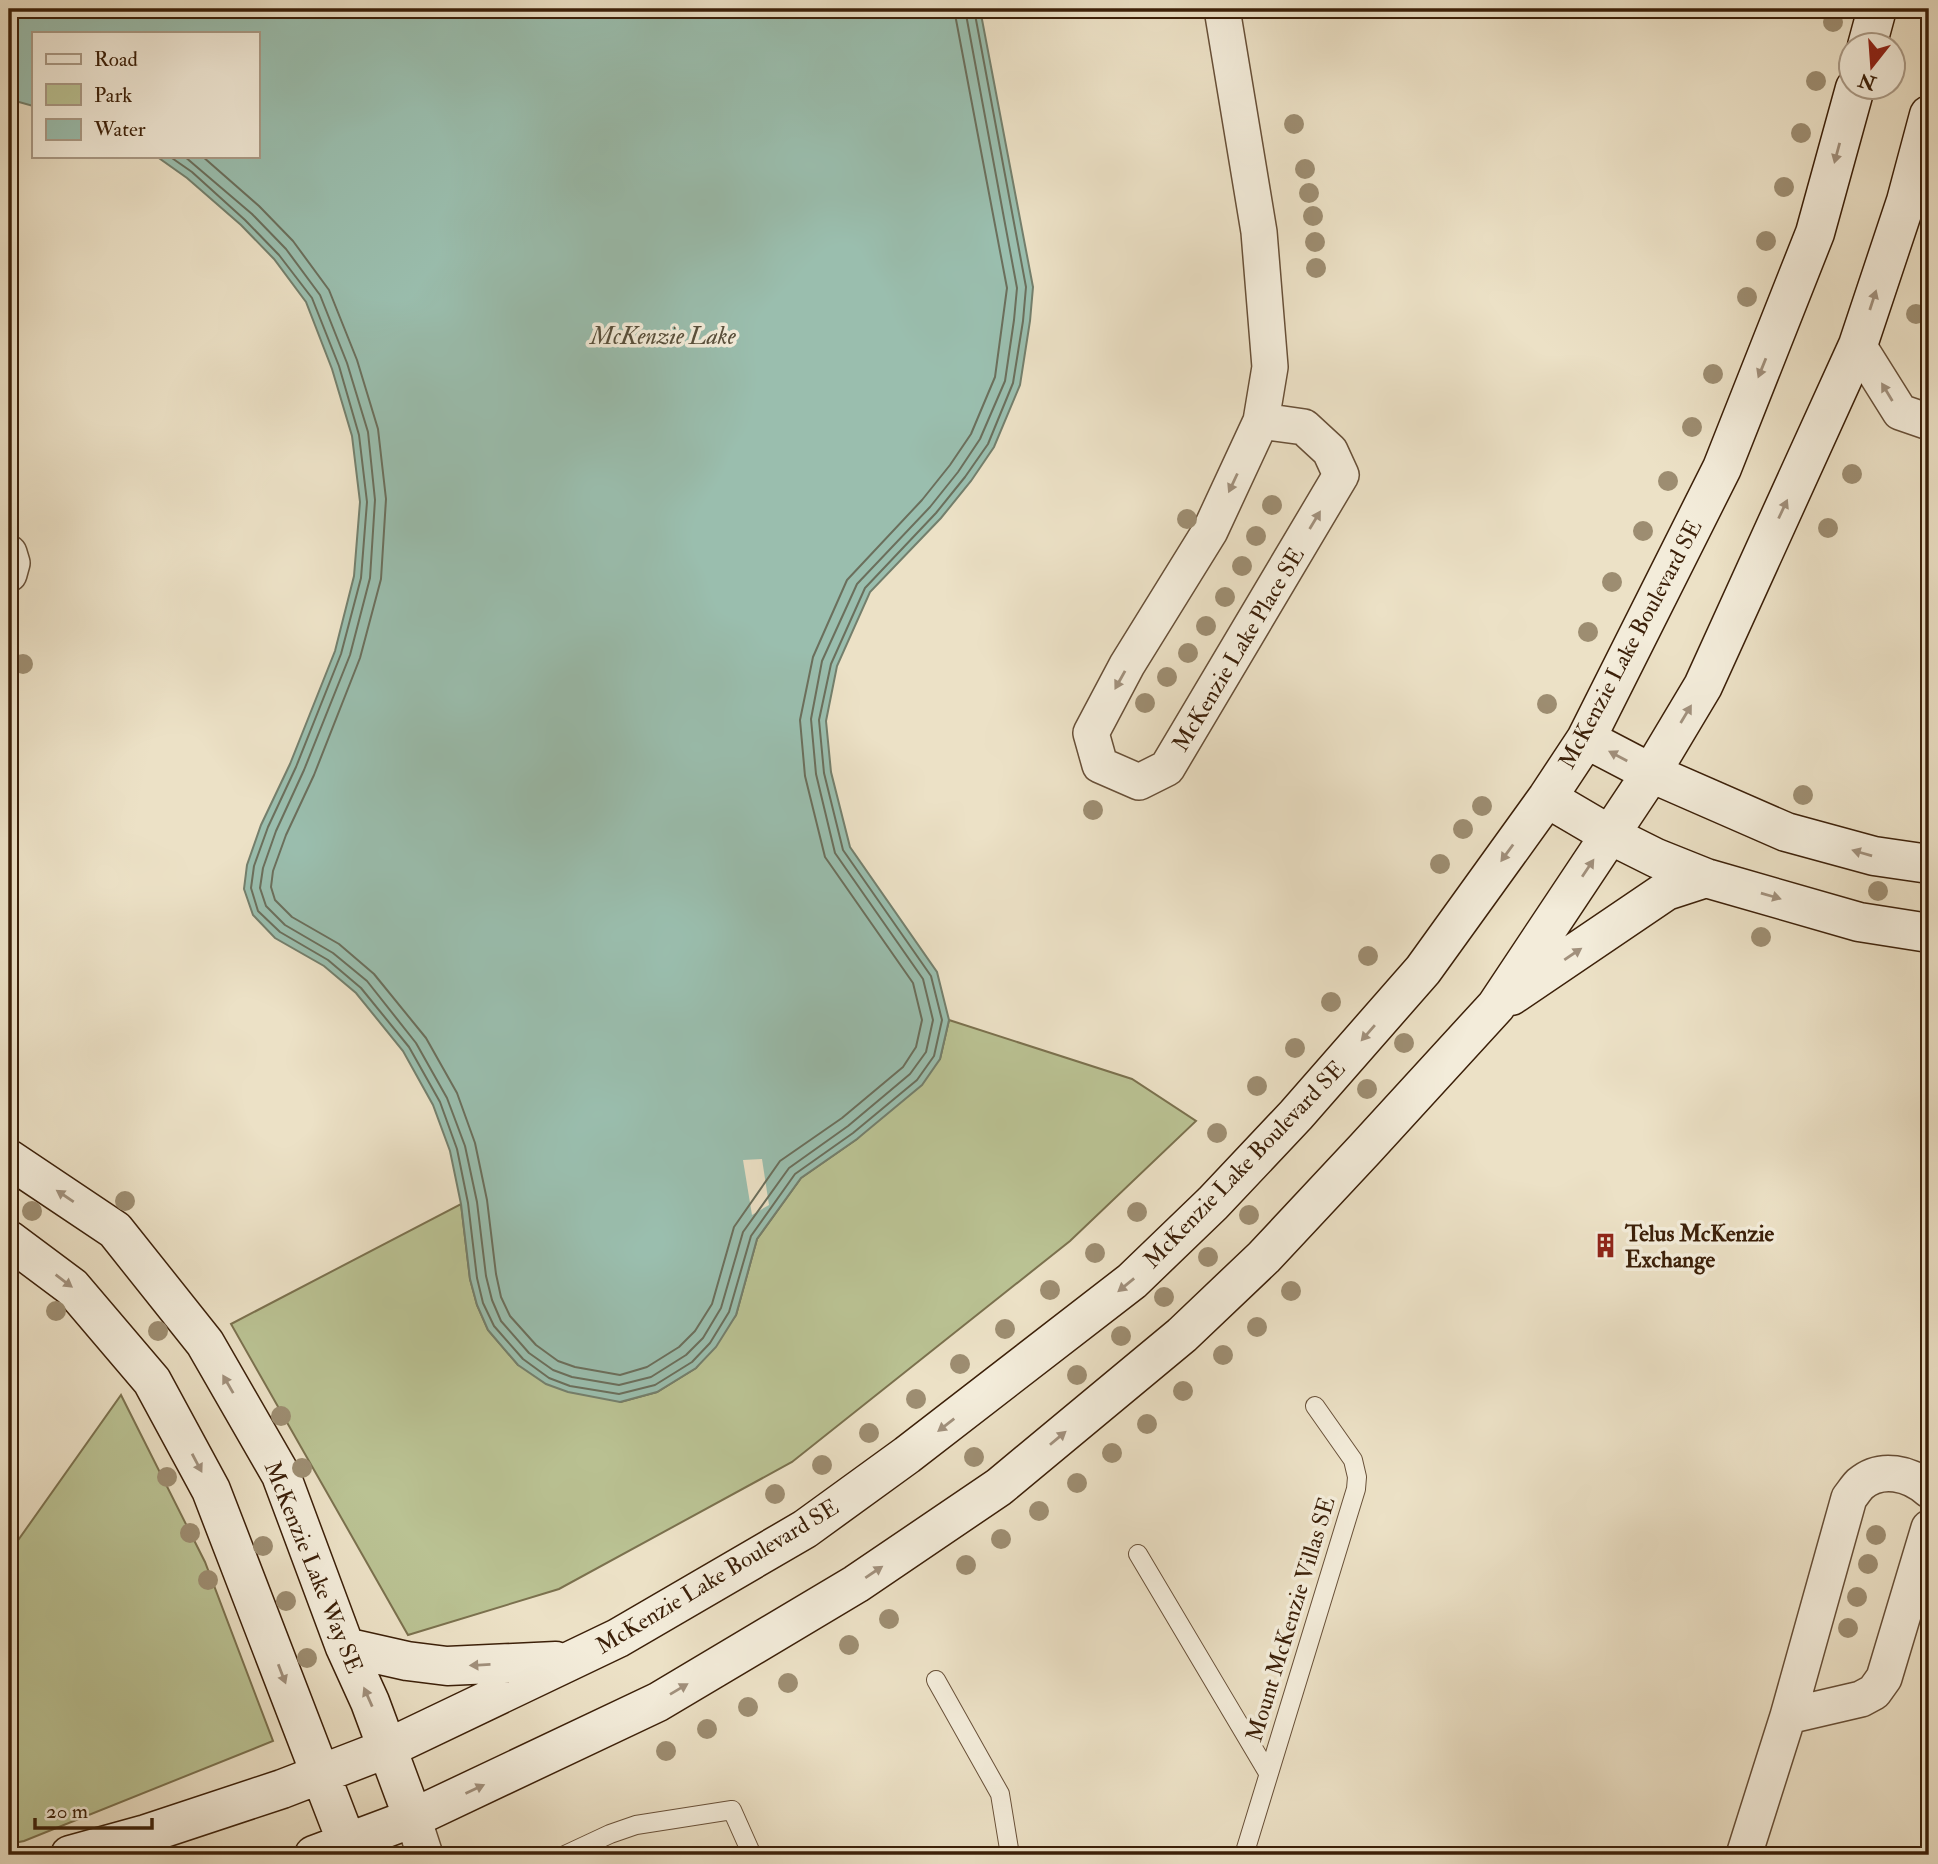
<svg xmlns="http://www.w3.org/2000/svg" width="1938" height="1864" viewBox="0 0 1938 1864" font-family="'IM FELL Double Pica',serif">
<rect width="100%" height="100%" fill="#ece1c6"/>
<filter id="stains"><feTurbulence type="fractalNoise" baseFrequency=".00286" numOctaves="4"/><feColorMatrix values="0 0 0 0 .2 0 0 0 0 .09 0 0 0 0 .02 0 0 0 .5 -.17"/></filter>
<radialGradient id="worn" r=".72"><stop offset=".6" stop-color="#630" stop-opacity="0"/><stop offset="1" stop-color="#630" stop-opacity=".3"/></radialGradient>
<path fill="#bac293" stroke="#7b714e" stroke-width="2" d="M949,1020L1132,1079L1196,1121L1070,1241L792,1462L559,1589L408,1635L231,1324L461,1204L470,1279L477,1305L488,1330L518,1365L621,1402L657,1392L696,1368L736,1315L757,1239L801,1178L857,1139L940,1059Z
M121,1395L205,1562L273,1741L24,1841L9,1844V1553Z"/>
<path fill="#9abeae" stroke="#747f6c" stroke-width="2" d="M9,9H980L1033,287L1030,321L1020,385L994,447L971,481L941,518L870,592L837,666L826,721L831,772L850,847L937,972L949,1020L940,1059L922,1085L857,1139L801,1178L757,1239L736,1315L716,1347L696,1368L657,1392L620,1402L568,1392L546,1384L518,1365L488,1330L477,1305L470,1279L461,1204L450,1151L433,1105L403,1051L356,993L324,966L275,938L253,915L244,889L247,865L261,825L290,764L335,651L354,576L360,502L352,436L332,369L306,302L274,259L241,225L187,178L156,156H257V33H33V106L19,102L9,101Z"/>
<path fill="#ece1c6" d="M762,1159L769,1205L752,1215L743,1160Z"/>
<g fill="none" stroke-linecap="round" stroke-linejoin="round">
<path stroke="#6b6f5c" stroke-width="2" d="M169,156L192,172L245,220L279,255L312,298L339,366L359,435L367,502L361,578L341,654L296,767L268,827L254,866L251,888L258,911L280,932L328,960L361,988L409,1047L440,1102L457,1149L468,1203L477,1278L483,1303L494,1326L523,1359L549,1378L570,1386L619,1394L655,1385L692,1362L710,1343L729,1312L751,1236L795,1174L853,1133L917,1080L934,1056L942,1020L931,976L843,850L824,773L819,720L831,664L865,588L936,513L965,477L988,444L1013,383L1023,321L1026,287L974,9
M184,156L252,214L286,249L320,295L347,363L368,432L375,500L370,578L350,655L304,770L276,831L263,868L260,888L266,906L285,925L333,953L367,981L416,1043L447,1098L465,1146L477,1202L486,1276L492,1300L501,1321L529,1353L553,1370L572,1377L619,1385L651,1377L686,1355L703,1338L721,1308L743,1232L789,1168L848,1126L910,1074L926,1052L933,1020L923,979L835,853L816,774L811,719L822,661L857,584L930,507L958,472L980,439L1005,381L1014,320L1017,288L965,9
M202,156L259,206L293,241L329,290L357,360L378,429L386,499L381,579L360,658L314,775L286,835L273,871L271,887L275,900L292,917L339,944L374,974L426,1038L457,1093L475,1143L487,1200L496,1274L501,1297L510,1316L536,1345L558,1361L575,1367L620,1375L647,1367L679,1347L695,1331L712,1304L734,1227L780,1161L842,1118L903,1067L916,1047L922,1020L913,983L825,857L805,776L800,720L813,657L847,580L922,500L950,465L971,434L995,377L1007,288L954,9"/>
<defs>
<path id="lane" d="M1138,1554L1268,1773
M936,1680L1000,1794L1010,1855
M565,1855L610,1834L636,1825L732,1810L752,1855
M1244,1855L1356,1489L1357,1477L1353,1460L1315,1406"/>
<path id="street" d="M1222,9L1259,232L1270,367L1261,421L1210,531L1127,665L1091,733L1100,765L1139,782L1167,768L1341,475L1330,451L1304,427L1261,421
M1858,345L1900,412L1929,422
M9,553L12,563L9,574
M1929,1490C1910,1473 1881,1466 1860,1484C1856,1488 1853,1493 1849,1498L1788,1716L1861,1699L1874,1692L1884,1678L1929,1528
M413,1818L425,1855
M1744,1855L1788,1716"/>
<path id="secondary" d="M1867,46L1877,9
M1586,739L1651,773L1786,832L1874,856L1929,864
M1547,798L1610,835L1656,858L1706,878L1859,922L1929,933
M1511,996L1666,891L1706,878
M9,1159L115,1230L205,1343L281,1475L345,1647L370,1702L413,1818
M9,1240L72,1287L152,1381L211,1490L347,1843
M345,1647L407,1661L447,1666L556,1661
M70,1855L146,1834L282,1789L388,1748L618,1638L805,1529L907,1455L1132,1281L1213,1203L1296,1115L1423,970L1547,798L1586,739L1722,468L1815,233L1855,88
M314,1855L413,1818L658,1702L856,1584L999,1487L1182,1335L1264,1257L1365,1149L1496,1006L1651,773L1703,686L1858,345L1906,201L1929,115"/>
</defs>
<use href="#lane" stroke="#685038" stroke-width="20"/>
<use href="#street" stroke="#685038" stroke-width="38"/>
<use href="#secondary" stroke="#3c2009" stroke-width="41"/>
<use href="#lane" stroke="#f3ecda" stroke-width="18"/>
<use href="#street" stroke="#f3ecda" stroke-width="35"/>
<use href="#secondary" stroke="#f3ecda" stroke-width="38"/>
</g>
<g fill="#9d8d71">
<circle cx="1833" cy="22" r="10"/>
<circle cx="1816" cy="81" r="10"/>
<circle cx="1294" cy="124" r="10"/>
<circle cx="1801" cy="133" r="10"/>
<circle cx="1305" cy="169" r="10"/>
<circle cx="1784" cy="187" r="10"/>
<circle cx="1309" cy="193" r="10"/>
<circle cx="1313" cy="216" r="10"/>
<circle cx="1766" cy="241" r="10"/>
<circle cx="1315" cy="242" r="10"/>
<circle cx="1316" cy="268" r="10"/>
<circle cx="1747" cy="297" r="10"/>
<circle cx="1916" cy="314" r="10"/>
<circle cx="1713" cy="374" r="10"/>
<circle cx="1692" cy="427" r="10"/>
<circle cx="1852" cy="474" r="10"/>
<circle cx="1668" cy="481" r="10"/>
<circle cx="1272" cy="505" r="10"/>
<circle cx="1187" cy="519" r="10"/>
<circle cx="1828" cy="528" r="10"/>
<circle cx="1643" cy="531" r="10"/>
<circle cx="1256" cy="536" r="10"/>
<circle cx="1242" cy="566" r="10"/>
<circle cx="1612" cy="582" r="10"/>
<circle cx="1225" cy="597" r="10"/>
<circle cx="1206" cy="626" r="10"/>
<circle cx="1588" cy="632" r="10"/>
<circle cx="1188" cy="653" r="10"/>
<circle cx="23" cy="664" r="10"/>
<circle cx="1167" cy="677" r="10"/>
<circle cx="1145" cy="703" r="10"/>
<circle cx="1547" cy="704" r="10"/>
<circle cx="1803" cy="795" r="10"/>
<circle cx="1482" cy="806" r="10"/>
<circle cx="1093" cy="810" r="10"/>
<circle cx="1463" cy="829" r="10"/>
<circle cx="1440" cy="864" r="10"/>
<circle cx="1878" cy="891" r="10"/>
<circle cx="1761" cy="937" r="10"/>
<circle cx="1368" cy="956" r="10"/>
<circle cx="1331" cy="1002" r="10"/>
<circle cx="1404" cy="1043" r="10"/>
<circle cx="1295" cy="1048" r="10"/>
<circle cx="1257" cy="1086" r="10"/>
<circle cx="1367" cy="1089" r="10"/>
<circle cx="1217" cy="1133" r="10"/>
<circle cx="125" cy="1201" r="10"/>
<circle cx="32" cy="1211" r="10"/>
<circle cx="1137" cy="1212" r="10"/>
<circle cx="1249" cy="1215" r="10"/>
<circle cx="1095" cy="1253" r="10"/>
<circle cx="1208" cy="1257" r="10"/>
<circle cx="1050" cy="1290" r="10"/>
<circle cx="1291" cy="1291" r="10"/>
<circle cx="1164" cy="1297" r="10"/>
<circle cx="56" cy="1311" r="10"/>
<circle cx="1257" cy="1327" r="10"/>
<circle cx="1005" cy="1329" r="10"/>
<circle cx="158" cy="1331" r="10"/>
<circle cx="1121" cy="1336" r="10"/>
<circle cx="1223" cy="1355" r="10"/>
<circle cx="960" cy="1364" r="10"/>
<circle cx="1077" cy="1375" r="10"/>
<circle cx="1183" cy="1391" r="10"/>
<circle cx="916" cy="1399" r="10"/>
<circle cx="281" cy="1416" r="10"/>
<circle cx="1147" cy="1424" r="10"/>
<circle cx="869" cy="1433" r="10"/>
<circle cx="1112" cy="1453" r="10"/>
<circle cx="974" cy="1457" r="10"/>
<circle cx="822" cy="1465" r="10"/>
<circle cx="302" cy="1468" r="10"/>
<circle cx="167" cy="1477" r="10"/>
<circle cx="1077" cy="1483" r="10"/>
<circle cx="775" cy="1494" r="10"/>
<circle cx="1039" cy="1511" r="10"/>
<circle cx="190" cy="1533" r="10"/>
<circle cx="1876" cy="1535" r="10"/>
<circle cx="1001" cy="1539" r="10"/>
<circle cx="263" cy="1546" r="10"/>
<circle cx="1868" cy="1564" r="10"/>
<circle cx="966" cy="1565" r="10"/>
<circle cx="208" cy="1580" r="10"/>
<circle cx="1857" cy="1597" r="10"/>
<circle cx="286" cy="1601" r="10"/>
<circle cx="889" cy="1619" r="10"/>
<circle cx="1848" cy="1628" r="10"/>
<circle cx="849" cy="1645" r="10"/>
<circle cx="307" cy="1658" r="10"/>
<circle cx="788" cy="1683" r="10"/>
<circle cx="748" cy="1707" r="10"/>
<circle cx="707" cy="1729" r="10"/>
<circle cx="666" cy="1751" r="10"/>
</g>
<defs><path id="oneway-solid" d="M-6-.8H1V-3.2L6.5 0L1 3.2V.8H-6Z" transform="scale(1.75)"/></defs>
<g fill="#a1907c">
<use href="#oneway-solid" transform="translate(1837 153) rotate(105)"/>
<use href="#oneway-solid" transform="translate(1873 300) rotate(-72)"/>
<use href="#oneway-solid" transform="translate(1762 368) rotate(112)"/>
<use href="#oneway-solid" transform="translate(1887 392) rotate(-121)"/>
<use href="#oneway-solid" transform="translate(1233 483) rotate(115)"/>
<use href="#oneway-solid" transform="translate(1783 509) rotate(-65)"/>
<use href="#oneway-solid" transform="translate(1315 520) rotate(-59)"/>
<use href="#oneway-solid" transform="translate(1120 680) rotate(119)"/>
<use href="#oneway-solid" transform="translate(1686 714) rotate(-59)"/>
<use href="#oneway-solid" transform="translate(1618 756) rotate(-152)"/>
<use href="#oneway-solid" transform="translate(1507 853) rotate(126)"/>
<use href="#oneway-solid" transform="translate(1862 853) rotate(-164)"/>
<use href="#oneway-solid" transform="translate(1588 868) rotate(-56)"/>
<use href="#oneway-solid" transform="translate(1771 896) rotate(16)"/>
<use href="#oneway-solid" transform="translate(1573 954) rotate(-34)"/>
<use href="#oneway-solid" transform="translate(1368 1033) rotate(131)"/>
<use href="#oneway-solid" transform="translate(65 1196) rotate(-146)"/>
<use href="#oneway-solid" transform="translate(64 1281) rotate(37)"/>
<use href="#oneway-solid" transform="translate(1126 1285) rotate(141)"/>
<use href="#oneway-solid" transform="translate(228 1384) rotate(-120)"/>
<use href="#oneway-solid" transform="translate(946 1425) rotate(142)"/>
<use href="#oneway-solid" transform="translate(1058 1438) rotate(-40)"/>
<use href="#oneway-solid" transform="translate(197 1463) rotate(62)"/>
<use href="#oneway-solid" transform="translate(874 1572) rotate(-34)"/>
<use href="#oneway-solid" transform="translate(480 1665) rotate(177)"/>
<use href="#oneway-solid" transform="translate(282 1674) rotate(69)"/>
<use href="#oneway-solid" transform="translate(679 1689) rotate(-31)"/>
<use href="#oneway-solid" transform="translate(368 1697) rotate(-114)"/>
<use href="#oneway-solid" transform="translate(475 1789) rotate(-25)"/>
</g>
<defs>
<symbol id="building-bare" viewBox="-9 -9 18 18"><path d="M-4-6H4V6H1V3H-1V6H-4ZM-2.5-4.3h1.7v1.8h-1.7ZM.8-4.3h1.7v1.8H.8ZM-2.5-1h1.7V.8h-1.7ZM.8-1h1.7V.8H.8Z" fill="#8f2418" stroke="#f3ecda" stroke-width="2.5" paint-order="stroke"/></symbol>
</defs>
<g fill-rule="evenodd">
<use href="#building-bare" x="1588" y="1228" width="35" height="35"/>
</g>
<g text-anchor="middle" stroke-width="7" stroke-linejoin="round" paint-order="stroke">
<g font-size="23" fill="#3c2009" stroke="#f3ecda">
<text transform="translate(1630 644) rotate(-62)" y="8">McKenzie Lake Boulevard SE</text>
<text transform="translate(1238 649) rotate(-59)" y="8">McKenzie Lake Place SE</text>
<text transform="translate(1244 1164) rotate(-46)" y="8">McKenzie Lake Boulevard SE</text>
<text transform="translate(314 1567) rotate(68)" y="8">McKenzie Lake Way SE</text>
<text transform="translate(717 1576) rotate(-31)" y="8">McKenzie Lake Boulevard SE</text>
<text transform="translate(1290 1619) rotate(-73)" y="8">Mount McKenzie Villas SE</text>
</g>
<g font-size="23" font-weight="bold" fill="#3c2009" stroke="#f3ecda" text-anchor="start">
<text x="1625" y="1241">Telus McKenzie<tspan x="1625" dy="26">Exchange</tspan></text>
</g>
<g font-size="24" font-style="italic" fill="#584f3b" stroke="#f3ecda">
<text x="663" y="344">McKenzie Lake</text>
</g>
</g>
<rect width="1938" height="1864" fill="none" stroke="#ece1c6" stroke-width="35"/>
<rect x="10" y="10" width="1917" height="1843" fill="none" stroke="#3c2009" stroke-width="3.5"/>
<rect x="18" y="18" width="1903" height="1829" fill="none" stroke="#3c2009" stroke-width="2"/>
<rect x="32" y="32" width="228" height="126" fill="#f3ecda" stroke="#aa9a86" stroke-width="2"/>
<rect x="46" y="54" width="35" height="10" fill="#f3ecda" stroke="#aa9a86" stroke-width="2"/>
<text x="94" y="66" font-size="21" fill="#3c2009">Road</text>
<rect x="46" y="84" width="35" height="21" fill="#bac293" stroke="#aa9a86" stroke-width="2"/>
<text x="94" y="102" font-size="21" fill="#3c2009">Park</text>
<rect x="46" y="119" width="35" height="21" fill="#9abeae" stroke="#aa9a86" stroke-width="2"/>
<text x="94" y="136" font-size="21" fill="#3c2009">Water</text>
<g transform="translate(1872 66) rotate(197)"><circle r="33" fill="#f3ecda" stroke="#aa9a86" stroke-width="2"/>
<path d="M0-5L12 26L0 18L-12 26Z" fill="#8f2418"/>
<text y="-10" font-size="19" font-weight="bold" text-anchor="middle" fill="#3c2009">N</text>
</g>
<path d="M35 1818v10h117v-10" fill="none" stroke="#3c2009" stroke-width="3.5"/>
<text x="46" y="1818" font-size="21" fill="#3c2009" stroke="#f3ecda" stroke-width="5" paint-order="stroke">20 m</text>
<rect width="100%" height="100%" filter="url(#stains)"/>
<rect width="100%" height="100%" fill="url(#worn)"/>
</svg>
